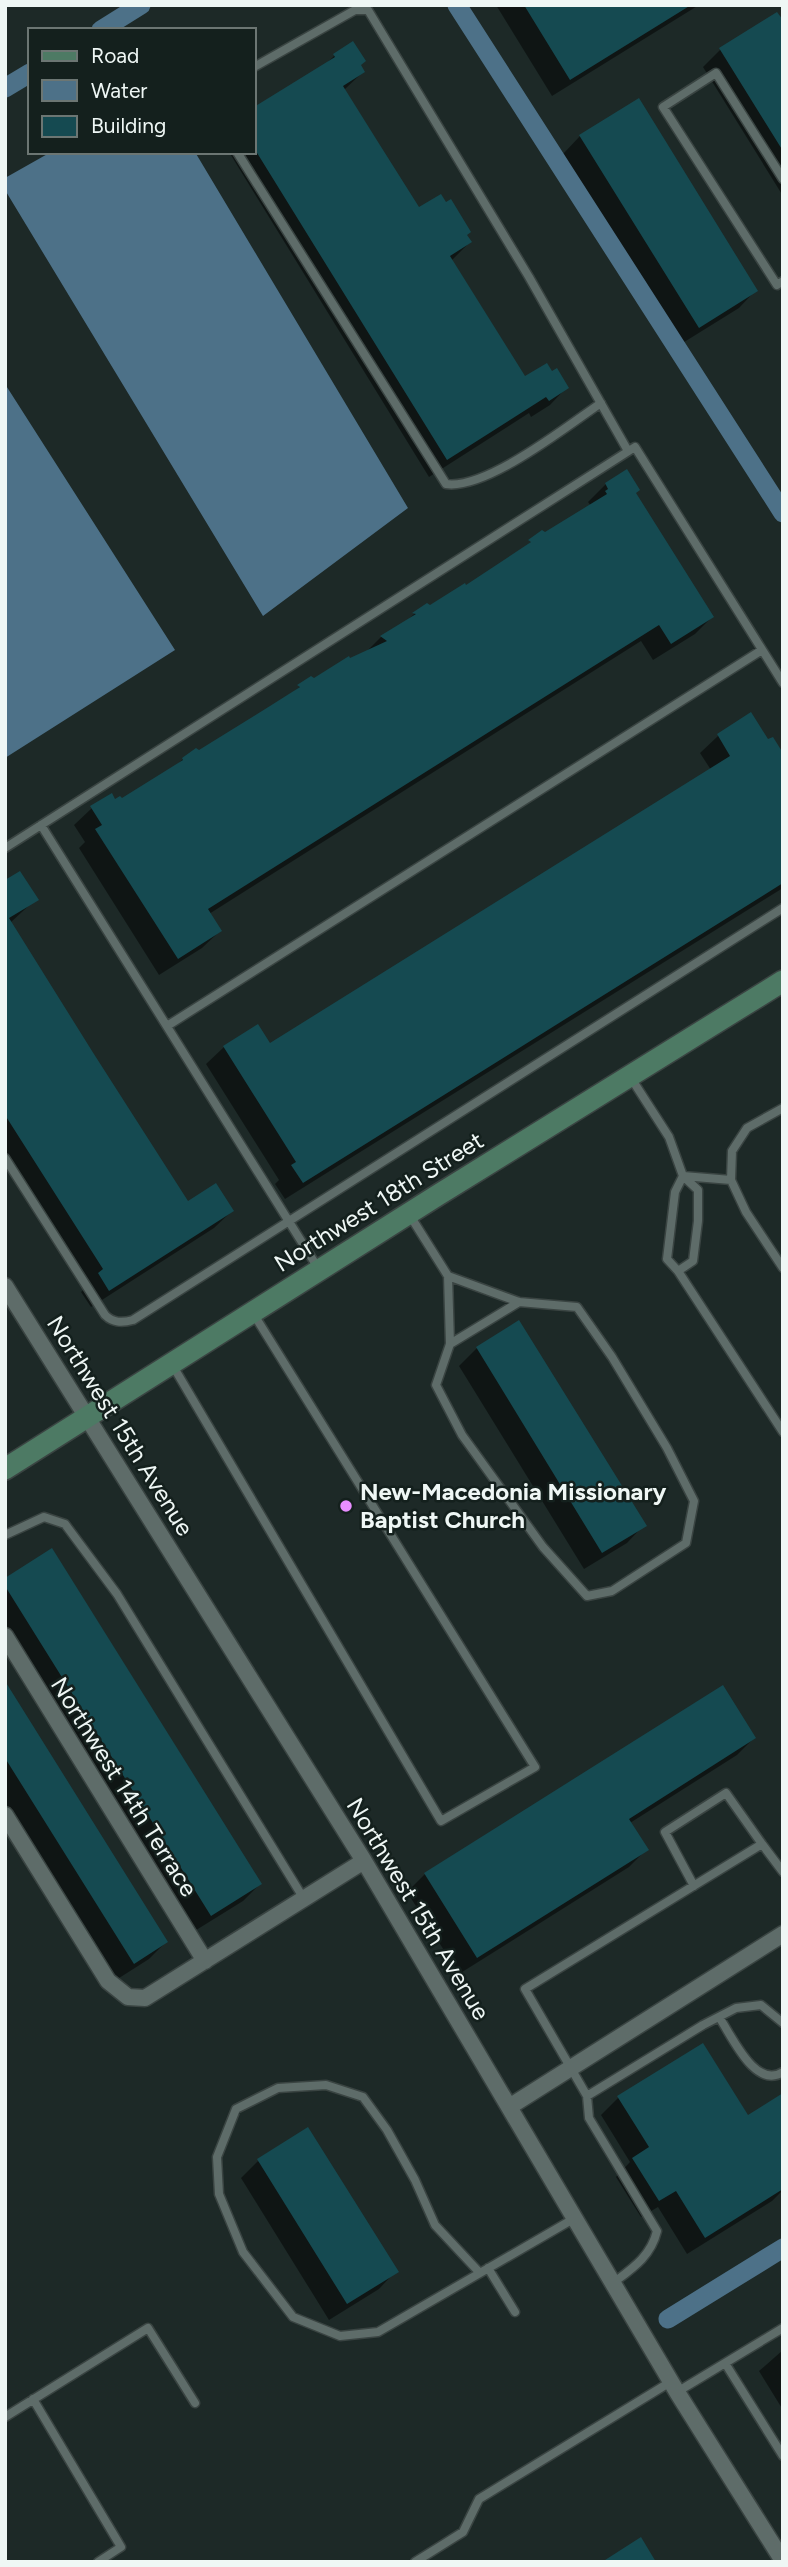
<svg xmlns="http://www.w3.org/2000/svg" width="788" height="2567" viewBox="0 0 788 2567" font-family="Figtree,sans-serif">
<rect width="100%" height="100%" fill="#1d2927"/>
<path fill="#4d7188" d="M51,152H195L408,508L263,616L5,190V178Z
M5,384L175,650L5,758Z"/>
<path fill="#0007" d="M496,5H699L552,96Z
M777,14L783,24V196L703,67L720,50Z
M353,44L363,72L344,90L419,210L465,235L470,242L451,261L525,379L552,373L567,387L550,405L531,417L529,413L429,477L229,152H254V109L323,67L334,56Z
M580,136L756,290L739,308L681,344L563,154Z
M606,484L634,493L712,617L695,634L653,660L641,641L209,914L220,931L202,948L159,975L79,848L85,842L74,825L92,808L122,801L175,767L183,759L199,753L287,697L311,678L314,680L365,653L381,637L405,623L414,614L465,587L518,553L542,533L545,534L591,506L588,502Z
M751,715L767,742L783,756V888L285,1199L275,1184L279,1180L206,1064L224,1047L269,1046L711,770L700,753L718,736Z
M5,882L36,899L10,923L187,1203L232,1211L214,1228L91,1307L81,1292L86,1287L5,1160Z
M519,1323L644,1525L627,1543L584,1569L459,1366L477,1348Z
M5,1580L260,1884L243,1901L193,1932L5,1631Z
M5,1684L166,1942L149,1959L116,1980L5,1803Z
M722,1687L754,1738L737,1755L630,1823L646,1850L629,1867L459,1974L407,1892L425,1874Z
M783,2095V2190L772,2201L687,2254L658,2207L641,2217L616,2177L630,2162L601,2115L618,2098L747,2117Z
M258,2161L396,2271L379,2289L329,2320L241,2178Z
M783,2350V2410L759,2371Z"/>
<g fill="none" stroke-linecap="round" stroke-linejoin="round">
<path stroke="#4d7188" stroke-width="19" d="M457,5L783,513
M101,30L141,5
M5,88L30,73
M668,2319L783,2248"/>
</g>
<path fill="#154a51" d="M524,5H691L570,80Z
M777,12L783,20V151L719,48Z
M353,41L366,61L361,65L365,72L343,86L378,142L419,207L441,194L446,202L451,199L471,232L467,235L472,242L450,256L525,376L547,363L552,371L557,368L569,388L549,401L546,397L447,460L254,148V107L335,57L333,54Z
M639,98L758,291L699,328L579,135Z
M627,469L640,490L636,493L714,617L671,644L659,625L208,909L222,931L178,959L95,829L102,825L90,806L112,793L115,799L120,796L122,798L183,760L182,758L196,748L199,750L270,706L300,687L297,685L311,676L314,678L349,656L350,658L387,641L380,636L416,614L412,613L427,603L430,605L465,583L466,585L531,542L528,540L542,530L545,532L607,494L605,491L608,489L605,483Z
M751,712L768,739L773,737L783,753V883L303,1183L291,1165L296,1162L223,1046L258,1024L270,1043L730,756L717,734Z
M20,871L39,900L9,918L92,1051L188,1201L216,1183L234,1211L109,1291L98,1273L103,1269L5,1115V880Z
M519,1320L647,1526L602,1553L476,1347Z
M52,1548L262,1884L211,1916L5,1586V1578Z
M5,1681L168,1942L134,1964L5,1758Z
M723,1685L756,1738L629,1819L649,1850L477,1958L424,1873Z
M703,2043L748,2115L783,2093V2189L705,2238L676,2191L659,2201L632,2158L649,2147L617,2096Z
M308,2127L399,2272L347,2304L257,2159Z
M641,2537L656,2562H602Z"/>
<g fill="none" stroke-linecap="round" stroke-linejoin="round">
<defs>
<path id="lane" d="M254,67L355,10H368L529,277L628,451
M237,152L446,484C486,490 566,427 601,403
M783,179L716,73L663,107L777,285L783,281
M41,825L318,1268
M5,848L635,447L783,683
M167,1026L762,650
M631,1078L669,1137L683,1176L698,1190V1221L693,1261L678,1271L667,1259L675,1192L683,1176
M783,1108L747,1128L732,1151L731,1180L746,1212L783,1268
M5,1158L105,1315C113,1323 122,1323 133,1320L783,908
M683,1176L731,1180
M409,1214L448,1276
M678,1271L783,1432
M448,1276L519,1302L577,1307L612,1357L667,1448L694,1501L686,1543L612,1591L587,1596L543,1547L462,1435L436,1385L450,1344Z
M450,1344L519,1302
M173,1366L441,1821L535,1767L253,1313
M5,1535L44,1517L65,1524L117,1594L304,1899
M694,1886L665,1832L726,1793L762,1844
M719,2017C732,2036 755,2090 783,2072
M587,2096L525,1989L762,1844L783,1872
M488,2268L515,2312
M479,2272L435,2225L415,2180L387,2130L363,2097L326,2085L278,2088L236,2109L217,2157L219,2194L243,2252L293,2317L340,2336L378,2332L575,2218
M613,2283C633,2268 651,2256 657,2231L589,2118L587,2096L703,2025L736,2008L761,2005L783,2023
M725,2363L783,2456
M677,2392L783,2328
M33,2399L121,2547L98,2562
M5,2417L148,2328L195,2403
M415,2562L463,2532L479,2499L672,2381"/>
<path id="street" d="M5,1286L364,1861L677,2392L783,2561
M5,1636L205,1961
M5,1815L108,1981L128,1997L145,1998L364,1861
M509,2107L783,1934"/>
<path id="secondary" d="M5,1469L438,1195L783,981"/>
</defs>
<use href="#lane" stroke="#3a4442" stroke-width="11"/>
<use href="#street" stroke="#3a4442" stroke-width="19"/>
<use href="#secondary" stroke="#3a4442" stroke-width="24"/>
<use href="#lane" stroke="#5e6c69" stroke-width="8"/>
<use href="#street" stroke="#5e6c69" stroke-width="16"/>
<use href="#secondary" stroke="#4d7a64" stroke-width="21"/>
</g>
<circle fill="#e88eff" stroke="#14201d" stroke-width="2.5" cx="346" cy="1506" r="7"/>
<g text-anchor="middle" stroke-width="5" stroke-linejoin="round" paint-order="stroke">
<g font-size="24" fill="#eff7f5" stroke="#14201d">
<text transform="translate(379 1202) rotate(-32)" y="8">Northwest 18th Street</text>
<text transform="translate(120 1426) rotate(58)" y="8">Northwest 15th Avenue</text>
<text transform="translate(124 1787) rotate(58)" y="8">Northwest 14th Terrace</text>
<text transform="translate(418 1909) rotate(59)" y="8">Northwest 15th Avenue</text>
</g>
<g font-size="24" font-weight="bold" fill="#eff7f5" stroke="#14201d" text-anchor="start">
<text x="360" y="1500">New-Macedonia Missionary<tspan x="360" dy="28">Baptist Church</tspan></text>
</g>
</g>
<rect width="788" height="2567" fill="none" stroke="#eff7f5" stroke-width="14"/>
<rect x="28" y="28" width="228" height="126" fill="#14201d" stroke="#6c7673" stroke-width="2"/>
<rect x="42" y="51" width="35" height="10" fill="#4d7a64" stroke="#6c7673" stroke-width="2"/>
<text x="91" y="63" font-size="21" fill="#eff7f5">Road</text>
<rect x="42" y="80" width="35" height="21" fill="#4d7188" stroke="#6c7673" stroke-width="2"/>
<text x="91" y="98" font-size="21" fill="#eff7f5">Water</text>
<rect x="42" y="116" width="35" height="21" fill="#154a51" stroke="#6c7673" stroke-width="2"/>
<text x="91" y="133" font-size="21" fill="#eff7f5">Building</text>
</svg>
